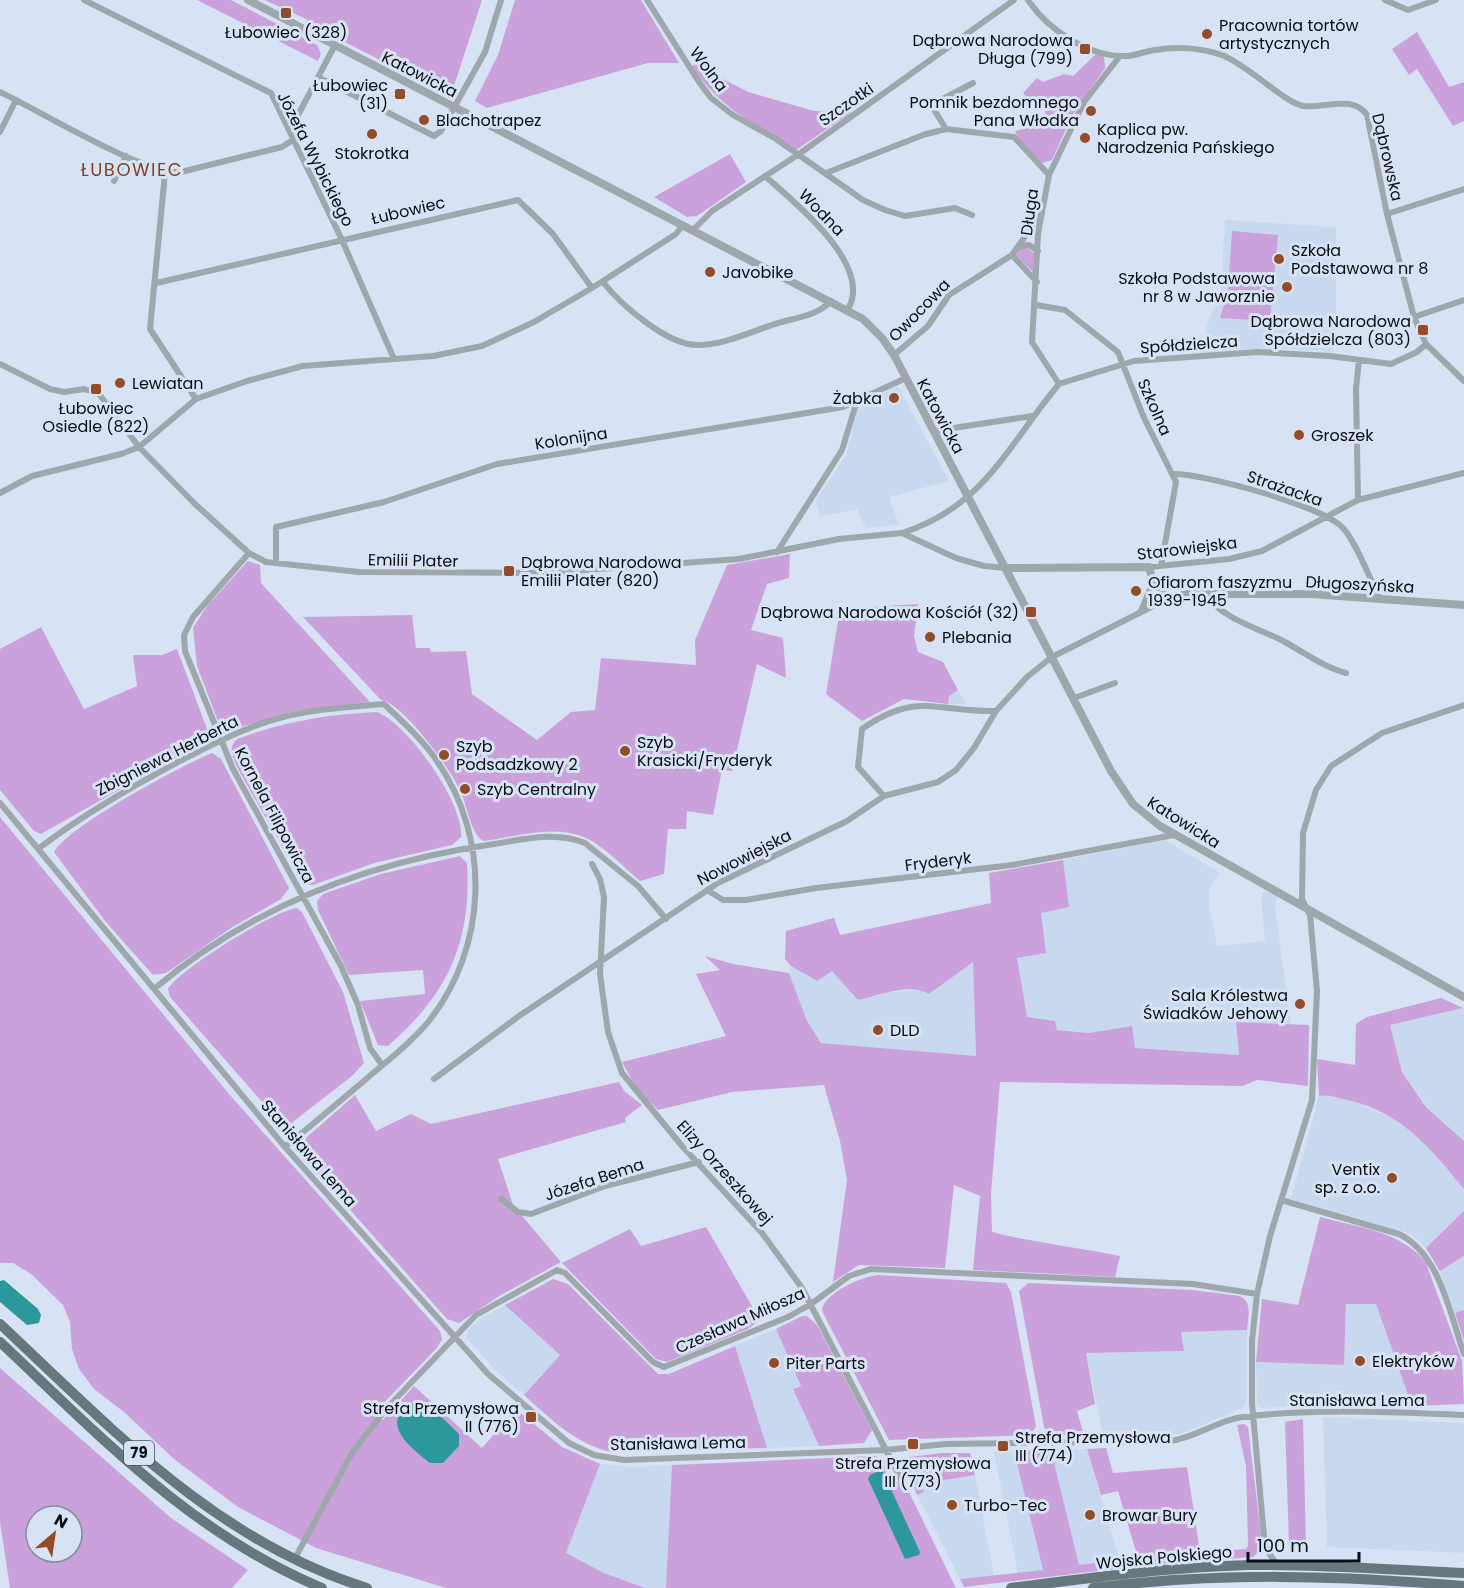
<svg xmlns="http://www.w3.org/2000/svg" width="1464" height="1588" viewBox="0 0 1464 1588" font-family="Poppins,sans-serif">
<rect width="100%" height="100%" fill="#d7e3f4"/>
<path fill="#c8d8ef" d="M1225,220L1336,227V322L1333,352L1272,348L1201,353L1208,322L1221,291Z
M898,386L949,481L889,497L899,525L866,528L857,509L820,517L816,500L846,455L859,404Z
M958,690L966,704H948L949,696Z
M1165,840L1220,873L1210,888L1209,905L1217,946L1265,941L1261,897L1266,886L1279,893L1275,906L1291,1026L1236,1022L1239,1055L1134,1048L1132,1026L1089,1033L1057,1029L1055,1021L1026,1017L1017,957L1046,953L1040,913L1063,860Z
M973,961L976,1057L821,1043L807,1021L789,973L791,966L816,981L832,970L869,998L890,992L922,990Z
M1464,1008V1141L1427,1107L1402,1072L1390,1025Z
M1323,1095L1356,1102L1401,1122L1428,1146L1464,1189V1310L1455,1313L1437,1265L1426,1248L1411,1234L1291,1199L1319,1096Z
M1346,1303L1376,1304L1412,1406L1323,1404L1262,1408L1257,1403L1256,1362L1344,1365Z
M505,1305L560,1355L524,1395L495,1370L466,1337L469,1329L480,1319Z
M776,1329L801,1386L793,1389L819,1446L767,1448L735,1346Z
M1247,1330L1246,1404L1243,1408L1181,1434L1103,1435L1086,1353L1184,1351L1181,1332Z
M1323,1417L1464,1423V1553L1327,1547Z
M1087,1449L1105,1511L1120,1560L1079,1565L1051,1450Z
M1014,1451L1037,1543L1043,1571L1018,1573L994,1452Z
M600,1464L632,1467L672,1465L666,1588H645L604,1573L566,1553Z
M975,1475L994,1576L960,1579L917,1495L923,1491L919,1484Z"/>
<path fill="#cba1db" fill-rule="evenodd" d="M197,0H231L317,45L321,54L318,61Z
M265,0H482L453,89L445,93L309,24L306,19Z
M515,0H641L679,63H648L487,108L475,101L498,55Z
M1417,32L1449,87L1464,82V121L1453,126L1417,69L1409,75L1392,49Z
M1096,54L1104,56L1105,68L1072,116L1052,160L1042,163L1019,140L1015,131L1038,125L1046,120L1045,111L1038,108L1023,93L1037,78L1043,82L1064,74L1073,76Z
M695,64L748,92L814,111L852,112L796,150C751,123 724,110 691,67Z
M730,154L746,182L697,216L687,217L654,197Z
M1232,231L1278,235L1270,321L1220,318L1228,291Z
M1026,247L1034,253L1033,272L1016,255L1019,249Z
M790,554L789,578L767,584L751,630L783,638L786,678L757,664L732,771L722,770L713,815L687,811L686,829H668L664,874L640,881C622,866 603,844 581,836C551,825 514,837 484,841L479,838C469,825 467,805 460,790C451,770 402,702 381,700L303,617L412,615L416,648H430L431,652L466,651L472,694L537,740L571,712L595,710L601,658L696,665L695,640L727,565Z
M248,561L260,565L261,583L370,702L295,711L230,730L219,724L197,666L193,628L207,606Z
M918,604L914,636L918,652L943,662L958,690L949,696L948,704L904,699L862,721L826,694L840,609Z
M41,627L84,709L137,686L133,655H162L177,649L209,734L202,743L41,834L34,831L0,790V649Z
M377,712C408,724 464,803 461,837L452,845L374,863L313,885H304L238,769C233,758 227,748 237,739C283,722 328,714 377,712Z
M212,753L221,759L289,888L281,899L231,928L166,973L153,975L105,921L54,852C67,827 182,765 212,753Z
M0,817L229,1094L440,1331L442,1339L437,1348L373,1414L383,1420L414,1386L482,1448L516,1409L562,1447L600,1464L566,1553L604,1573L645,1588H446L316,1548L238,1507L174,1459L124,1412L94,1389L79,1369L72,1349L70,1322L63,1305L31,1274L13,1263H0Z
M460,856L467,863C472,943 447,995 388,1046L378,1045L360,1001L425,994L423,970L349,975L318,910L317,901L323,894L381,874Z
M1063,860L1069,907L1041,913L1046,953L1017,958L1027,1017L1055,1021L1057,1030L1089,1033L1132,1026L1135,1048L1239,1055L1236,1022L1309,1025L1308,1086L1257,1080L1243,1086L1000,1082L991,1194L992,1232C1034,1243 1077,1247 1120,1256L1115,1277L973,1270L980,1196L954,1185L945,1268L859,1265L833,1282L847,1180L840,1141L824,1085L732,1092L658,1110L637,1089L622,1062L726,1036L696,974L720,970L705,956L733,964L789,973L807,1021L821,1043L976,1056L973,962L929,994C909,982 879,996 858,1000L832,971L817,981L791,966L785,959L786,931L834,918L840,935L991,903L989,873Z
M297,908L302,912L343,992L364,1063L352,1076L285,1128L170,997L168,989C178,970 275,910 297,908Z
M1441,998L1463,1008L1390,1025L1402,1072L1426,1107L1464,1141V1189C1430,1148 1402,1112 1347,1100C1338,1098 1328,1094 1319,1096L1317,1059L1355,1065L1356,1024L1367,1017Z
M619,1082L624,1091L642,1105L625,1118L626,1122L498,1159L513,1205L561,1262L501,1295L459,1323L447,1319L306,1160L301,1150L307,1137L355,1095L376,1131L411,1114L431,1124Z
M1464,1211V1256L1440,1271L1426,1248Z
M1320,1217C1356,1227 1402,1231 1426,1263L1462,1361L1464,1404L1412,1406L1376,1304H1346L1344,1365L1256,1362L1262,1299L1298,1305Z
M706,1227L760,1320L748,1329L667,1362L656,1359L562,1263L630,1229L641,1246Z
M878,1275L1006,1283L1011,1292L1036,1426L1031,1435L889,1440L822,1311C822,1294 863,1276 878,1275Z
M553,1279L568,1284L658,1374H669L735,1346L767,1448L611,1452C574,1443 551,1419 524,1395L560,1355L505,1305Z
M1028,1283L1193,1290L1240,1296C1253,1303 1248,1318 1247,1330L1181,1332L1184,1351L1086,1353L1095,1404L1077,1411L1084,1435L1052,1436L1044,1427L1019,1291Z
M1464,1310V1341L1455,1313Z
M802,1316H807L817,1325L872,1430L864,1443L819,1446L793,1389L801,1386L776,1329Z
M0,1368L171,1518L248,1570L232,1588H10L0,1522ZM36,1516H72V1552H36Z
M1303,1419L1306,1546H1289L1285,1422Z
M1244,1424L1248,1427L1262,1543L1259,1551L1253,1557L1158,1564L964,1587L960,1579L1043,1570L1014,1451L1051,1450L1079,1565L1130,1559L1131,1562L1138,1558L1118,1491L1101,1495L1087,1449L1106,1448L1113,1473L1187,1467L1200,1552L1246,1549L1248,1546L1246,1466L1237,1425Z
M942,1453H970L975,1475L920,1484L924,1492L917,1495L901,1458Z
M875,1456L882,1458L890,1469L886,1472L889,1479L897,1474L902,1478L956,1588H666L672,1465Z"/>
<path fill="#2d989c" d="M4,1280L38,1309L41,1315L39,1323L27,1325L0,1302V1281Z
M416,1402L427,1403L459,1434V1446L443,1463H430C409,1447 376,1420 416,1402Z
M879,1471L883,1472L920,1552L919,1555L905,1559L868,1479L870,1475Z"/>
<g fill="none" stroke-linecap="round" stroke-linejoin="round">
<path stroke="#9ea7ac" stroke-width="6" d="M84,0L271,93L342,240L394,359
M647,0L699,82L711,98L733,115L776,139L863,200L885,210L905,216L955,208L972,215
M1028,0C1048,30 1090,58 1128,56C1137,55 1146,51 1155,50C1176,46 1202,48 1222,55C1248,65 1285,103 1303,106C1324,109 1353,94 1367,115L1387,214L1414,317L1426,344L1464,381
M1385,0L1408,10L1436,0
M318,77L434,136L441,131L485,52L501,0
M0,92C40,111 144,175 181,172L282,147L293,140
M287,126L297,117L335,45
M946,129L933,108L937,102L973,83
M0,132L16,100
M165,173L150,329L196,399
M826,173L923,135L946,129L1014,137L1049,175
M765,176C794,202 874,265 848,309
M114,181L126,156
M1387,214L1464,189
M693,230L712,211L799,154L1014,0
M1020,246L1029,245L1038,251
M1012,255L1037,282
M603,282C620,304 667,345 697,345C723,345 748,333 772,325C791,318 817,317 831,301
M156,283L518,200L553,234L592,288
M1036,305L1065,310L1118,352L1144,418L1176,482L1161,566
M1414,317L1464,300
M894,355L928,326L949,295L1012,255L1040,215
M0,364L50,389L64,392L84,389L99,394L139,447L195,504L249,553L266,562L359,572L543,573L739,559L839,539L902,533L956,558L984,566L1005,568
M1059,384L1032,342L1038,234L1049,175L1084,102L1120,56
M934,431L1032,416
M1174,474C1205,474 1323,506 1343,528C1356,542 1370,579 1379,597
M0,493L32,476L121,454L139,447L196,399L247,381L303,366L433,356L482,346L534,322L592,288L676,234L683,225
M1358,500L1356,389L1359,360
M902,533C984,507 1008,445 1059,384L1065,382L1134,361L1258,352L1330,356L1391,364L1417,352L1426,344
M777,552L842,450L856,404
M249,553L193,617L184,635L185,651L233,769L341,966L358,1005L370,1048L382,1065
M276,563V527L384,502L497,464L843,407L906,378
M1149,567L1229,559L1262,551L1358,500L1464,473
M1207,594C1220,619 1259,628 1283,641C1304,652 1323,667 1346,673
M1141,611L1153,582
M1074,698L1115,683
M884,796L858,767L862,729C916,691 937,712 996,711
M0,803L285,1147L488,1374L569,1443L594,1455L624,1460L885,1450L946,1444L1170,1441C1196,1438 1217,1420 1243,1417C1317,1408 1390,1412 1464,1415
M38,849C82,815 129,788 178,762C211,745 243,728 279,718C313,709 349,707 384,704C403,722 422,739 437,761C491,839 488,946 429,1021C411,1043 387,1061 365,1080C339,1102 312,1125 285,1147
M592,864L600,879L604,897L600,974L608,1032L622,1073L682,1146L762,1233L802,1288L903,1483
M707,890L723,900H746L816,888L1012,865L1174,835
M154,989C252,906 368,862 494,844C525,839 555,831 585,843L638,886L666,919
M434,1079L519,1016L718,883L847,821L884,796L938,782L956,770L974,748L996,711L1027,677L1052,657L1169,598
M501,1199L518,1212L531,1214L605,1186L699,1162
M1281,1200L1399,1234C1440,1254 1450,1314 1464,1354
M294,1560L352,1453L386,1409L476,1315L557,1270L565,1273L653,1362L664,1367L788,1317L811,1304L849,1276L871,1269L1193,1284L1257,1294
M1277,1565L1265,1547L1252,1403V1341L1257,1294L1270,1236L1312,1100L1317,991L1310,915L1302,899L1303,833L1316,790L1331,766L1382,733L1464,705"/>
<path stroke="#9ea7ac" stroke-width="8" d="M248,0L863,319L882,338L894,355L1111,771L1133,804L1160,826L1464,997
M1005,568L1149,567L1153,582L1169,598L1187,594H1311L1464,605"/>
<path stroke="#66777e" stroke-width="10" d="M0,1324C111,1428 217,1542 367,1588
M0,1342C101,1437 192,1534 322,1588
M1011,1588C1090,1578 1169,1567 1249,1565C1321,1564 1392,1570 1464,1573
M1093,1588C1219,1572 1337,1575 1464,1586"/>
</g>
<g fill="#934c28" stroke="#d7e3f4" stroke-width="2">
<rect x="280" y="7" width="12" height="12" rx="3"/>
<circle cx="1207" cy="34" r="6"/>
<rect x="1079" y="43" width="12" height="12" rx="3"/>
<rect x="394" y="88" width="12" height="12" rx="3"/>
<circle cx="1091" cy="111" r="6"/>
<circle cx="424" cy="120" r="6"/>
<circle cx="372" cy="134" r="6"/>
<circle cx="1085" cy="138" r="6"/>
<circle cx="1279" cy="259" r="6"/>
<circle cx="710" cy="272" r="6"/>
<circle cx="1287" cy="287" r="6"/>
<rect x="1417" y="324" width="12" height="12" rx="3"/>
<circle cx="120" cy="383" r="6"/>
<rect x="90" y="383" width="12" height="12" rx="3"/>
<circle cx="894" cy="398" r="6"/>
<circle cx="1299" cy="435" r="6"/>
<rect x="503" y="565" width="12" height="12" rx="3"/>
<circle cx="1136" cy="591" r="6"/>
<rect x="1025" y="606" width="12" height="12" rx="3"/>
<circle cx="930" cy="637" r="6"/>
<circle cx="625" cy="751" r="6"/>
<circle cx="444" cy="755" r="6"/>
<circle cx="465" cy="789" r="6"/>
<circle cx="1300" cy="1004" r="6"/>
<circle cx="878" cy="1030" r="6"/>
<circle cx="1392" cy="1178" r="6"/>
<circle cx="1360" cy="1361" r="6"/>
<circle cx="774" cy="1363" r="6"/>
<rect x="525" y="1411" width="12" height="12" rx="3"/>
<rect x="907" y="1438" width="12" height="12" rx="3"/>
<rect x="997" y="1440" width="12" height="12" rx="3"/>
<circle cx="952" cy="1505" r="6"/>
<circle cx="1090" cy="1515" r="6"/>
</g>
<g text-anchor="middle" stroke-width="6" stroke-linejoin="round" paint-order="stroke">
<rect fill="#d7e3f4" stroke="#484e57" stroke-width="1.5" x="124" y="1441" width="30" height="24" rx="4.5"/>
<g font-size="15" font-weight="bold" fill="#0a0e14">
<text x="139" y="1458">79</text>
</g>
<g font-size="16" fill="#0a0e14" stroke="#d7e3f4" text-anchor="start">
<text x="1219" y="31">Pracownia tortów<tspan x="1219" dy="18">artystycznych</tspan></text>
<text x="286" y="38" text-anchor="middle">Łubowiec (328)</text>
<text x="1073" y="46" text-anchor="end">Dąbrowa Narodowa<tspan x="1073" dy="18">Długa (799)</tspan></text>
<text x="388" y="91" text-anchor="end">Łubowiec<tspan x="388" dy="18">(31)</tspan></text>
<text x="1079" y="108" text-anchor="end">Pomnik bezdomnego<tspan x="1079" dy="18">Pana Włodka</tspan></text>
<text x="436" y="126">Blachotrapez</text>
<text x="1097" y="135">Kaplica pw.<tspan x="1097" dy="18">Narodzenia Pańskiego</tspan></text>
<text x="372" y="159" text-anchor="middle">Stokrotka</text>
<text x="1291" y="256">Szkoła<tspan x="1291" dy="18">Podstawowa nr 8</tspan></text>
<text x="722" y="278">Javobike</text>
<text x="1275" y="284" text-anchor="end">Szkoła Podstawowa<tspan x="1275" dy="18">nr 8 w Jaworznie</tspan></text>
<text x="1411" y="327" text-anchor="end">Dąbrowa Narodowa<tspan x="1411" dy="18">Spółdzielcza (803)</tspan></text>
<text x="132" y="389">Lewiatan</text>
<text x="882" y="404" text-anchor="end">Żabka</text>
<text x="96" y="414" text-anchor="middle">Łubowiec<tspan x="96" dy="18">Osiedle (822)</tspan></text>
<text x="1311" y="441">Groszek</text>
<text x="521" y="568">Dąbrowa Narodowa<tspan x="521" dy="18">Emilii Plater (820)</tspan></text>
<text x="1148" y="588">Ofiarom faszyzmu<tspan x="1148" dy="18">1939-1945</tspan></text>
<text x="1019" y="618" text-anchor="end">Dąbrowa Narodowa Kościół (32)</text>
<text x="942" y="643">Plebania</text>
<text x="637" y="748">Szyb<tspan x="637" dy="18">Krasicki/Fryderyk</tspan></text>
<text x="456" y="752">Szyb<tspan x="456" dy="18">Podsadzkowy 2</tspan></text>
<text x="477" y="795">Szyb Centralny</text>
<text x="1288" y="1001" text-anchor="end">Sala Królestwa<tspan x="1288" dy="18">Świadków Jehowy</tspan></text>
<text x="890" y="1036">DLD</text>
<text x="1380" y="1175" text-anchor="end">Ventix<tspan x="1380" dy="18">sp. z o.o.</tspan></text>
<text x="1372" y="1367">Elektryków</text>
<text x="786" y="1369">Piter Parts</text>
<text x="519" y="1414" text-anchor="end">Strefa Przemysłowa<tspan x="519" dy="18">II (776)</tspan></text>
<text x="1015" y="1443">Strefa Przemysłowa<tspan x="1015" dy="18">III (774)</tspan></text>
<text x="913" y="1469" text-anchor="middle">Strefa Przemysłowa<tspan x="913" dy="18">III (773)</tspan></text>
<text x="964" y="1511">Turbo-Tec</text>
<text x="1102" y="1521">Browar Bury</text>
</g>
<g font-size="16" fill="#0a0e14" stroke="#d7e3f4">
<text transform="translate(709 69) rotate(53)" y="6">Wolna</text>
<text transform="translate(420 74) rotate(27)" y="6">Katowicka</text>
<text transform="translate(846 104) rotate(-35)" y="6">Szczotki</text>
<text transform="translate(1388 157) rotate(77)" y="6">Dąbrowska</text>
<text transform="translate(316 159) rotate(63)" y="6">Józefa Wybickiego</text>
<text transform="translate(408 210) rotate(-13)" y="6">Łubowiec</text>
<text transform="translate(822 212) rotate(46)" y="6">Wodna</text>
<text transform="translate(1029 212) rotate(-82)" y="6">Długa</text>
<text transform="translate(919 310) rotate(-46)" y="6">Owocowa</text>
<text transform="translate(1189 344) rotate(-4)" y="6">Spółdzielcza</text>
<text transform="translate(1155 407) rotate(66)" y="6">Szkolna</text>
<text transform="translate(941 416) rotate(62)" y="6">Katowicka</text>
<text transform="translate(571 438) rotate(-9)" y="6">Kolonijna</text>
<text transform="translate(1285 488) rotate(19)" y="6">Strażacka</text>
<text transform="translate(1187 548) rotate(-7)" y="6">Starowiejska</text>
<text transform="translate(413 560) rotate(1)" y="6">Emilii Plater</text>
<text transform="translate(1360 584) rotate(3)" y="6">Długoszyńska</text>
<text transform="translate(167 755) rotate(-27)" y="6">Zbigniewa Herberta</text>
<text transform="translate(275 815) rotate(62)" y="6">Kornela Filipowicza</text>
<text transform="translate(1184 822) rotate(32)" y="6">Katowicka</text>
<text transform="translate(744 857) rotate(-27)" y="6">Nowowiejska</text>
<text transform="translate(938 861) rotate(-7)" y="6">Fryderyk</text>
<text transform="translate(309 1153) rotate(49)" y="6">Stanisława Lema</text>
<text transform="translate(725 1172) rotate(48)" y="6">Elizy Orzeszkowej</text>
<text transform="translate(594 1179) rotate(-18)" y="6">Józefa Bema</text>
<text transform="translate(740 1320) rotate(-24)" y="6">Czesława Miłosza</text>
<text x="1357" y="1406">Stanisława Lema</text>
<text transform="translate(678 1443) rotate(-1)" y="6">Stanisława Lema</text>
<text transform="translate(1164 1557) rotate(-5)" y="6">Wojska Polskiego</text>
</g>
<g font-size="18" letter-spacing="1.5" fill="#824221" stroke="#d7e3f4">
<text x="132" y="176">ŁUBOWIEC</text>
</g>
</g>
<g transform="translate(54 1534) rotate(29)"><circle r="28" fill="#d7e3f4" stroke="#858e9a" stroke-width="1.5"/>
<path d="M0-4.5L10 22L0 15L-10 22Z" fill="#934c28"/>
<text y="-9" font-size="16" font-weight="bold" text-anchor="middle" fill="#0a0e14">N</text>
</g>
<path d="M1248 1552v9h111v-9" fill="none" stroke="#0a0e14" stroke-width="3"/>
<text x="1257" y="1552" font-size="18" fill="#0a0e14" stroke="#d7e3f4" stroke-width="4.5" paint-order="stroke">100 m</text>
</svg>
